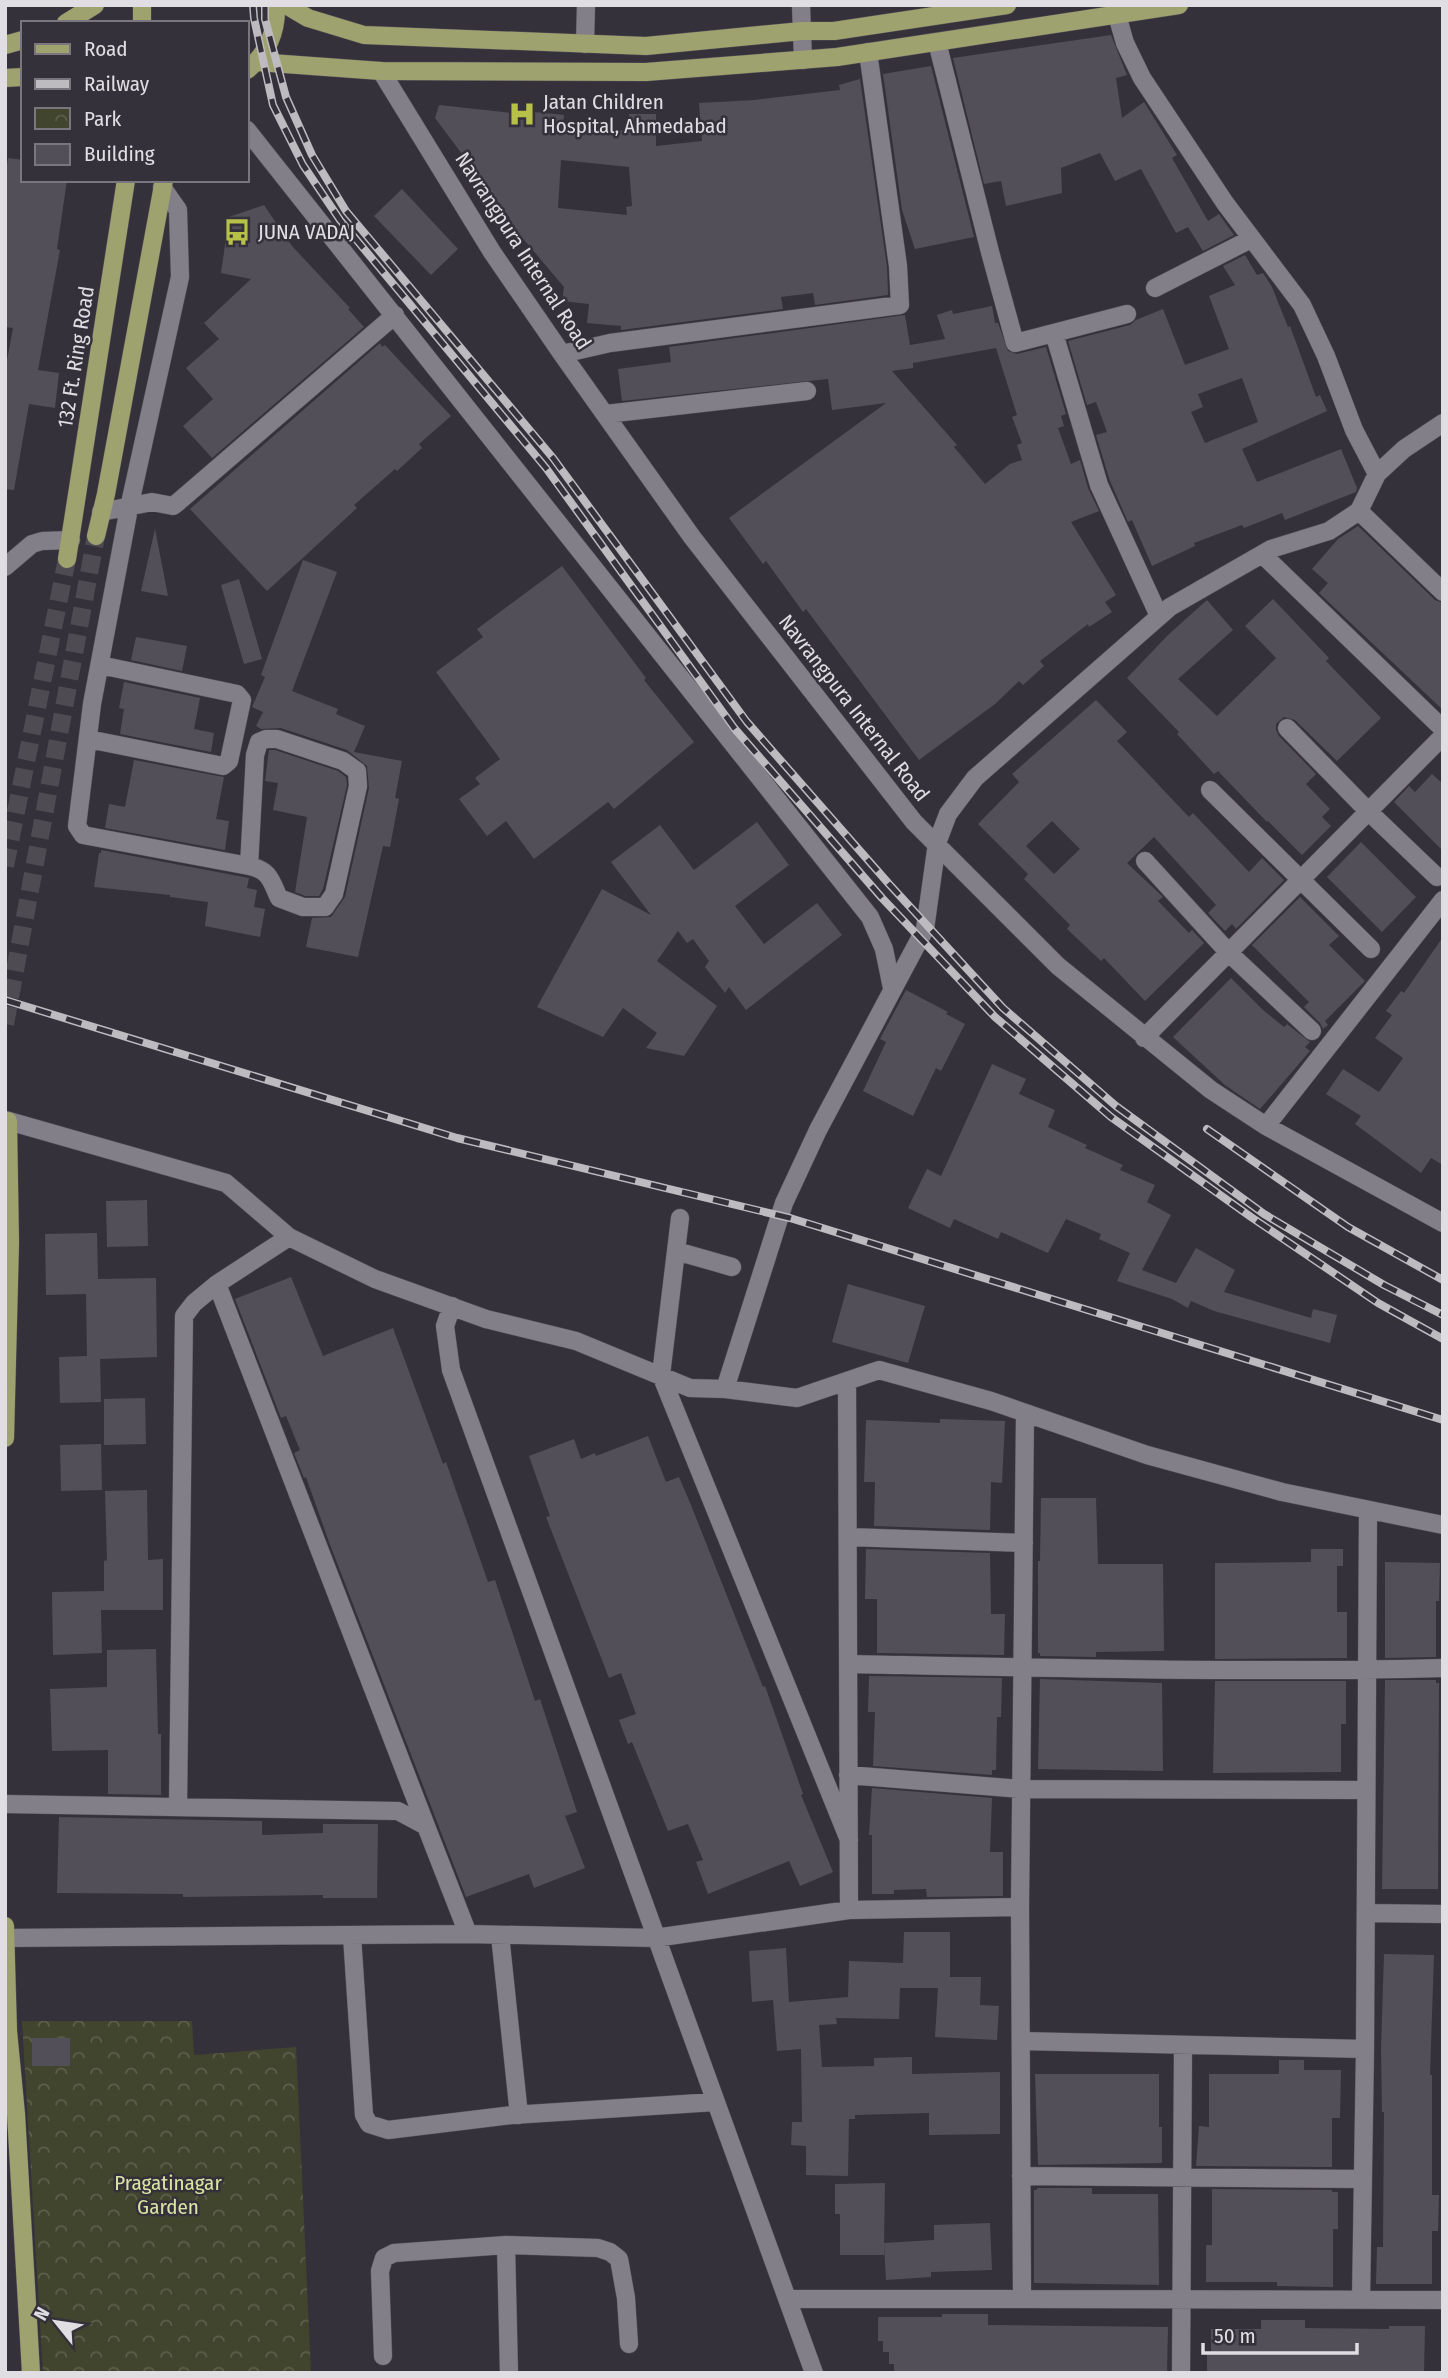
<svg xmlns="http://www.w3.org/2000/svg" width="1448" height="2378" viewBox="0 0 1448 2378" font-family="'Fira Sans Condensed',sans-serif">
<defs>
<pattern id="park-crowns" width="20" height="18" patternUnits="userSpaceOnUse" patternTransform="scale(1.75)"><rect width="20" height="18" fill="#42452d"/><path d="M2 6a3 3 0 1 1 6 0M12 15a3 3 0 1 1 6 0" fill="none" stroke="#5d5f4b"/></pattern>
</defs>
<rect width="100%" height="100%" fill="#35313a"/>
<path fill="url(#park-crowns)" d="M22,2021H192L194,2055L296,2047L311,2373H43Z"/>
<path fill="#534f58" fill-rule="evenodd" d="M1111,35L1127,75L1116,78L1122,118L1144,102L1177,155L1172,158L1208,221L1219,214L1234,235L1203,251L1188,227L1176,233L1141,169L1115,181L1100,153L1061,168L1062,193L1006,206L1001,181L984,184L953,58Z
M931,66L974,237L915,249L902,210L883,74Z
M860,79L887,267L888,295L815,305L813,293L781,297L783,309L621,330V326L587,323L589,304L562,301L564,287L509,222L510,218L435,118L439,105L513,113V110L564,115L563,124L630,131L629,114H656V146L702,141L699,103L754,100L840,90L839,85ZM561,160L629,167L632,206L626,207L627,215L558,208Z
M8,158L23,160V180H67L57,249L60,250L38,370L59,373L55,408L29,404L14,490L5,489V371L13,328L5,327V178Z
M402,189L458,249L431,275L374,216Z
M264,205L292,246L350,308L348,309L364,327L212,458L183,426L213,399L186,368L219,339L204,323L251,279L221,273L229,217Z
M1245,255L1257,275L1263,273L1272,287L1288,327L1290,326L1316,397L1320,395L1327,411L1242,449L1257,482L1341,449L1357,488L1356,492L1285,520L1282,513L1244,528L1242,525L1194,543L1195,546L1152,566L1132,520L1128,522L1110,481L1096,435L1107,432L1096,402L1087,405L1068,341L1130,325L1136,320L1163,309L1185,365L1229,349L1209,296L1235,285L1223,266ZM1242,378L1258,422L1205,443L1191,412L1203,407L1198,394Z
M992,306L995,323H998L1008,351L1017,354L1046,347L1066,414L1061,416L1064,426L1058,428L1071,464L1080,460L1088,488L1099,511L1071,522L1116,595L1105,602L1112,612L1089,627L1088,624L1040,661L1044,666L1023,685L1019,681L995,704L919,760L806,609L803,612L766,561L763,564L729,518L886,403L832,410L828,379L622,401L618,369L671,362L669,347L905,315L910,345L945,339L937,315L952,310L953,314ZM996,348L1017,415L1012,417L1022,443L1017,445L1022,460L1010,464L985,484L954,447L957,445L892,371L913,368V363Z
M380,343L382,347L385,345L451,416L419,444L422,448L397,471L395,469L354,505L357,508L267,591L190,509Z
M1358,526L1435,600L1443,603V710L1319,593L1328,583L1312,569L1338,539Z
M155,529L168,596L141,591Z
M303,560L337,572L292,691L338,709L336,714L365,726L354,752L402,761L395,798L399,799L390,847L383,846L358,957L306,947L312,918L331,917L345,897L369,788L367,766L347,750L281,728L261,729L256,726L263,712L252,707L265,677L261,675Z
M562,566L646,678L644,680L694,742L614,809L608,802L534,859L506,821L487,836L459,799L480,784L475,778L500,759L436,672L483,637L477,629Z
M239,579L262,659L244,664L221,585Z
M1273,599L1329,658L1326,661L1381,718L1337,761L1295,720L1284,717L1276,724V730L1279,736L1316,774L1306,784L1330,809L1322,817L1331,826L1302,855L1268,821L1267,822L1218,771L1214,774L1177,734L1179,732L1127,678L1168,635L1207,600L1233,630L1178,679L1217,716L1276,658L1245,626Z
M136,637L187,646L182,671L131,660Z
M124,682L200,698L194,729L214,733L211,752L120,734L124,709L119,708Z
M1096,700L1127,732L1117,741L1189,817L1193,813L1249,872L1262,858L1284,880L1236,929L1232,924L1225,931L1208,913L1216,905L1154,837L1127,863L1163,897L1158,901L1189,933L1192,930L1204,943L1145,1001L1104,958L1101,961L1067,929L1070,925L1024,879L1028,874L978,824L1019,782L1012,774ZM1052,821L1080,849L1054,874L1026,846Z
M269,750H275L338,771L346,777L347,785L323,889L319,896H305L295,892L307,817L273,810L278,783L265,781Z
M134,760L224,777L216,819L229,821L225,850L105,828L109,804L125,807Z
M1432,774L1443,784V851L1394,802L1409,786L1415,792Z
M757,822L789,865L735,906L764,944L817,903L842,935L746,1010L729,987L725,993L705,967L709,961L693,939L687,943L678,931L657,961L717,1006L684,1056L646,1048L657,1033L623,1008L603,1037L537,1007L602,889L651,915L611,862L660,825L694,870Z
M1361,842L1416,897L1382,932L1327,877Z
M101,850L249,878L247,888L257,890L254,907L265,909L260,937L205,926L208,902L170,897V895L94,887L99,853H101Z
M1300,897L1339,936L1329,945L1365,981L1325,1021L1328,1025L1323,1029L1320,1023L1304,1007L1309,1002L1252,945Z
M1443,937V1165L1431,1158L1421,1173L1355,1124L1361,1116L1326,1094L1343,1069L1379,1092L1403,1058L1375,1038L1392,1015L1386,1011L1401,991L1404,993Z
M1231,978L1263,1010L1284,1027L1287,1024L1310,1042L1305,1047L1310,1051L1260,1109L1225,1085L1173,1037Z
M906,990L948,1012L946,1014L965,1024L941,1071L936,1068L913,1116L863,1091L886,1042L880,1039Z
M992,1064L1026,1079L1019,1094L1055,1110L1048,1127L1087,1145L1085,1148L1123,1165L1120,1170L1155,1185L1147,1202L1171,1215L1142,1270L1176,1283L1196,1248L1235,1270L1224,1292L1311,1318L1313,1309L1337,1315L1330,1343L1214,1311L1191,1301L1188,1308L1172,1299L1117,1281L1130,1253L1099,1239L1101,1234L1066,1219L1048,1253L1001,1232L998,1239L954,1219L950,1228L908,1208L927,1169L941,1176Z
M147,1200L148,1246L107,1247L106,1201Z
M97,1233L98,1279L156,1278L157,1357L100,1359L101,1402L60,1403L59,1357L87,1356L86,1294L46,1295L45,1234Z
M291,1277L323,1356L393,1328L443,1464L446,1462L488,1582L495,1580L535,1701L540,1699L577,1812L565,1816L585,1868L534,1888L529,1874L466,1897L329,1542L306,1477L304,1478L294,1453L300,1450L286,1416L281,1418L235,1299Z
M848,1284L925,1306L908,1363L832,1342Z
M145,1398L146,1444L104,1445V1399Z
M940,1419L1005,1421L1002,1483L991,1482L990,1530L874,1526L875,1482H864L866,1420L940,1423Z
M648,1436L666,1482L679,1477L691,1505L763,1687L765,1686L803,1794L801,1795L833,1872L800,1886L789,1861L708,1894L696,1862L703,1860L688,1824L668,1831L632,1742L628,1744L619,1720L636,1714L621,1673L609,1678L546,1517L550,1516L529,1456L574,1439L581,1459L595,1453L596,1456Z
M101,1444L102,1490L61,1491L60,1445Z
M147,1490L148,1560L163,1559V1610H101L102,1653L53,1655L52,1592L104,1591V1561L107,1560L105,1491Z
M1041,1498H1096L1098,1564H1163L1164,1651L1096,1652V1657L1040,1656V1653H1038V1561H1040Z
M866,1549L990,1553L991,1614H1005L1004,1655L877,1653V1599H865Z
M1311,1549H1343V1566H1337V1612H1347V1658L1215,1659V1563L1311,1562Z
M1385,1562L1440,1563L1439,1601H1436V1657L1385,1658Z
M156,1649L158,1734H161V1795L108,1794V1750L52,1751L50,1689L107,1687V1650Z
M869,1676L1002,1678L1001,1717H997L996,1770H992V1775L873,1766L875,1712H868Z
M1040,1679L1162,1683L1163,1771L1038,1769Z
M1385,1680H1436V1683H1439L1438,1889H1382Z
M1215,1681H1346V1724H1341V1772L1213,1773Z
M872,1788L992,1798L990,1852H1003V1896L927,1897L926,1889L894,1890V1894H872V1835H869Z
M59,1817L262,1821V1835L323,1833V1824H378L377,1898H323V1895L183,1897V1894L57,1893Z
M904,1932H950V1977H981L980,2005L999,2006L997,2040L935,2037L938,1988H900L899,2019L836,2018L837,2024L819,2025L822,2067L874,2066V2058L912,2057V2074L1000,2072V2134L929,2135V2113L855,2115V2119H849L848,2176L806,2175V2146L791,2145L792,2122H802L801,2049L777,2051L773,2000L752,2002L749,1951L786,1948L789,2002L848,1997L849,1961L903,1963Z
M1384,1954L1434,1955L1430,2075H1432V2195H1439L1438,2231H1432V2284H1376L1377,2247H1383L1384,2112H1382L1381,2049Z
M32,2038H70V2066H32Z
M1279,2060H1304V2070H1341L1340,2118H1332V2167L1196,2166L1199,2126L1209,2127V2074H1279Z
M1035,2074H1159V2127H1162V2163L1038,2165Z
M885,2183L884,2243L934,2240V2225L990,2223L992,2270L931,2272V2277L886,2280L884,2245V2255H840V2214H835V2184Z
M1037,2188H1092V2194H1158L1159,2285L1034,2283V2190H1037Z
M1212,2189L1332,2190V2192H1338V2229H1333V2287L1277,2286V2282H1206V2245H1212Z
M942,2314H988V2325L1168,2327L1167,2373H894V2364H889V2352H883V2341H878V2317H942Z
M1261,2320H1305V2328L1389,2329V2326H1425L1424,2373H1207V2354H1211V2329H1261Z"/>
<g fill="none" stroke-linecap="round" stroke-linejoin="round">
<path stroke="#4f4b53" stroke-width="18" stroke-dasharray="18 9" stroke-linecap="butt" d="M5,866L67,559
M5,1024L96,536"/>
<defs>
<path id="minor" d="M801,5L803,60
M1117,15L1125,43L1142,78L1225,203L1302,305L1326,356L1354,430L1377,474
M937,42L990,252L1015,343L1127,314
M585,44L586,5
M381,71L492,252L562,354L692,537L914,822L1058,966L1211,1090L1266,1126L1443,1223
M247,130L870,917L884,949L892,988
M162,187L178,210L180,277L129,508L92,704L77,826L83,835L249,866C270,870 271,881 279,898L303,907H325L334,894L358,786L357,771L343,761L277,739H266L259,742L255,755L249,866
M1155,288L1251,239
M1054,333L1099,485L1159,616
M562,354L610,343L900,305L898,266L868,52
M606,414L807,391
M1359,511L1443,592
M101,512L152,502L173,506L177,503L395,315
M1262,554L1443,729
M5,567L32,544L42,541L71,540
M1287,728L1368,811L1437,877
M88,739L223,766L229,761L242,700L237,694L100,665
M1210,790L1371,949
M1145,861L1229,953L1312,1031
M1144,1038L1443,736
M5,1120L226,1183L289,1237L375,1279L486,1319L576,1341L690,1388L725,1389L797,1398L879,1370L991,1401L1147,1455L1282,1492L1443,1525
M1266,1126L1443,900
M680,1218L661,1375L849,1840
M289,1237L217,1284L426,1826
M676,1251L732,1267
M452,1306L445,1326L451,1370L814,2373
M847,1381L849,1910
M725,1389L784,1203L818,1130L925,929L937,843L948,814L975,778L1170,607L1271,549L1329,531L1359,511L1377,474L1404,449L1443,423
M848,1537L1024,1543
M848,1664C1046,1668 1245,1673 1443,1668
M848,1775L1021,1789L1366,1790
M5,1804L398,1811L426,1826L468,1934
M178,1807L184,1316L194,1303L217,1284
M1366,1913L1443,1914
M500,1935L519,2115
M352,1936L364,2115L369,2124L388,2130L512,2115L715,2102
M6,1938L468,1934L655,1938L849,1910L1020,1907L1025,1413
M1021,2041L1365,2049
M1021,2176L1363,2179
M506,2245L509,2373
M787,2299H1022L1020,1907
M1022,2299L1443,2300
M1361,2300L1365,2049L1368,1510
M383,2356L380,2271L384,2258L394,2253L506,2245L598,2248L610,2252L619,2259L626,2298L629,2344
M1181,2373L1183,2045"/>
<path id="major" d="M142,5V23
M286,5L308,18L364,35L646,46L802,31H834L1007,5
M66,23L95,5
M5,45L23,40
M257,62L381,71L646,72L837,57L1179,5
M247,70C268,53 277,32 276,5
M5,78L23,77
M96,536L106,494L164,180
M67,559L126,180
M5,1438L10,1243L8,1121
M5,1926L8,2031L16,2114L31,2373"/>
</defs>
<use href="#minor" stroke="#545057" stroke-width="19"/>
<use href="#major" stroke="#545057" stroke-width="19"/>
<use href="#minor" stroke="#837f89" stroke-width="18"/>
<use href="#major" stroke="#9ea26f" stroke-width="18"/>
<defs>
<path id="rail" d="M253,5L254,18L273,105L303,165L340,220L546,468L735,729L882,898L995,1017L1111,1117L1251,1217L1378,1303L1443,1339
M265,5V19L286,97L312,155L346,211L553,458L747,722L889,884L1003,1008L1116,1106L1264,1214L1384,1285L1443,1315
M5,1000L457,1138L790,1218L1443,1420
M1207,1129L1348,1227L1443,1280"/>
</defs>
<use href="#rail" stroke="#bdbac0" stroke-width="8"/>
<use href="#rail" stroke="#35313a" stroke-width="5" stroke-dasharray="16" stroke-linecap="butt"/>
</g>
<defs>
<symbol id="hospital-bare" viewBox="-9 -9 18 18"><path d="M-5-5h3v3.5h4V-5h3V5h-3V1.5h-4V5h-3Z" fill="#b7c148" stroke="#35313a" stroke-width="2.5" paint-order="stroke"/></symbol>
<symbol id="bus-bare" viewBox="-9 -9 18 18"><path d="M-5-6H5V4H4V6H2V4H-2V6H-4V4H-5ZM-3.5-4V0h7V-4ZM-3.5 1.2v1.5H-2V1.2ZM2 1.2v1.5H3.5V1.2Z" fill="#b7c148" stroke="#35313a" stroke-width="2.5" paint-order="stroke"/></symbol>
</defs>
<g fill-rule="evenodd">
<use href="#hospital-bare" x="503" y="95" width="38" height="38"/>
<use href="#bus-bare" x="218" y="213" width="38" height="38"/>
</g>
<g text-anchor="middle" stroke-width="5" stroke-linejoin="round" paint-order="stroke">
<g font-size="21" fill="#e0dee3" stroke="#35313a" text-anchor="start">
<text x="543" y="109">Jatan Children<tspan x="543" dy="24">Hospital, Ahmedabad</tspan></text>
<text x="258" y="239">JUNA VADAJ</text>
</g>
<g font-size="21" fill="#e0dee3" stroke="#35313a">
<text transform="translate(523 251) rotate(57)" y="7">Navrangpura Internal Road</text>
<text transform="translate(76 357) rotate(-81)" y="7">132 Ft. Ring Road</text>
<text transform="translate(854 708) rotate(52)" y="7">Navrangpura Internal Road</text>
</g>
<g font-size="21" fill="#dbe3a2" stroke="#35313a">
<text x="168" y="2190">Pragatinagar<tspan x="168" dy="24">Garden</tspan></text>
</g>
</g>
<rect width="1448" height="2378" fill="none" stroke="#e0dee3" stroke-width="14"/>
<rect x="21" y="21" width="228" height="161" fill="#35313a" stroke="#79767e" stroke-width="2"/>
<rect x="35" y="44" width="35" height="10" fill="#9ea26f" stroke="#79767e" stroke-width="2"/>
<text x="84" y="56" font-size="21" fill="#e0dee3">Road</text>
<rect x="35" y="79" width="35" height="10" fill="#bdbac0" stroke="#79767e" stroke-width="2"/>
<text x="84" y="91" font-size="21" fill="#e0dee3">Railway</text>
<rect x="35" y="108" width="35" height="21" fill="url(#park-crowns)" stroke="#79767e" stroke-width="2"/>
<text x="84" y="126" font-size="21" fill="#e0dee3">Park</text>
<rect x="35" y="144" width="35" height="21" fill="#534f58" stroke="#79767e" stroke-width="2"/>
<text x="84" y="161" font-size="21" fill="#e0dee3">Building</text>
<g transform="translate(56 2322) rotate(300)" stroke="#35313a" stroke-width="5" paint-order="stroke">
<path d="M0-5L12 26L0 18L-12 26Z" fill="#e0dee3"/>
<text y="-10" font-size="19" font-weight="bold" text-anchor="middle" fill="#e0dee3">N</text>
</g>
<path d="M1203 2343v10h154v-10" fill="none" stroke="#e0dee3" stroke-width="3.5"/>
<text x="1214" y="2343" font-size="21" fill="#e0dee3" stroke="#35313a" stroke-width="5" paint-order="stroke">50 m</text>
</svg>
